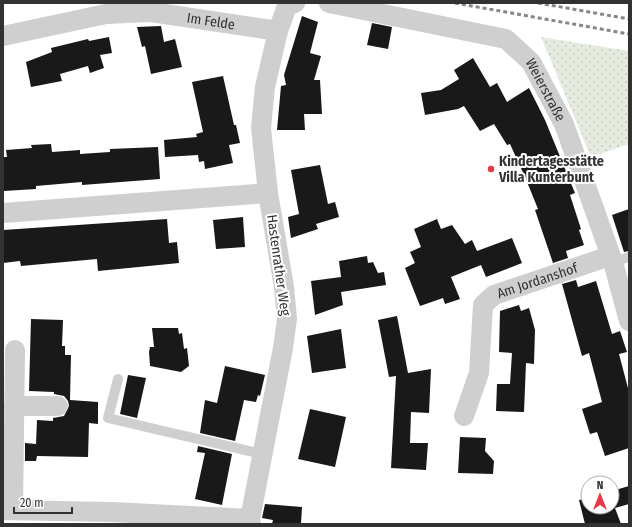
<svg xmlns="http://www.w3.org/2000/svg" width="632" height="527" viewBox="0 0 632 527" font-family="'Fira Sans Condensed',sans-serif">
<defs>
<pattern id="grass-dots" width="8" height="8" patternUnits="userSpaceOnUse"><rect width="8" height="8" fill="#e5ebde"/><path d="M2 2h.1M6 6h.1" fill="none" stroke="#c5cabf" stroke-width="1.8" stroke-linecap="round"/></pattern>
</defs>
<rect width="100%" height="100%" fill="#fff"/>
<path fill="url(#grass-dots)" d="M541,37L629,51V144L591,157Z"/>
<path fill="#191919" d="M302,16L318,22L310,53L321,56L314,80H320L322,114H304L305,130H277L281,86L286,85L284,75Z
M372,23L392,27L388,49L367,45Z
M161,26L164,42L175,39L182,67L151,74L145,46L142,47L137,27Z
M109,37L112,53L100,55L104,68L90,73L88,66L60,74L62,81L31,87L26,62L52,52L51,48L88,39L89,41Z
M473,58L490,87L497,83L507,102L529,88L545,120L575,193L570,195L581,229L579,230L584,245L566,251L568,258L553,263L535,210L538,209L525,177L510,144L507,145L494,124L480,131L464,106L458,109L425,115L421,93L441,90L459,79L454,70Z
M223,76L234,125H236L240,143L229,145L233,163L205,169L204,161L199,162L198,155L165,157L164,140L197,137L196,134L203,132L192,82Z
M51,144L52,152L80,150V154L110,152V149L158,147L160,179L82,185V182L36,186V189L4,191L3,157H7L6,150L32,148L31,145Z
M320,165L328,204L335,202L339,217L316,224L318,229L291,238L288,217L299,214L291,170Z
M629,209V251L624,252L612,215Z
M243,217L245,247L216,249L213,220Z
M167,219L169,243L177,242L179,263L98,271L97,259L21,266L20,261L3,263V230Z
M437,219L441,229L452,225L465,244L472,240L477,251L512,238L522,263L486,277L481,265L451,277L460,299L445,304L443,298L420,306L405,268L415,263L410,252L421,247L414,229Z
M367,256L368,263L373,262L378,273L384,272L386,285L341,292L343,305L315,315L311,281L341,277L339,261Z
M576,280L578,287L596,281L612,334L620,331L627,352L619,354L629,392V448L605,456L597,432L590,434L582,409L602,402L589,353L582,356L562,284Z
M519,305L521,311L529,308L535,330L534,364L526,363L524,412L496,411L497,384H510L512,353L499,352L500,311Z
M397,316L408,373L431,369L429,413L411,412L410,443H428L426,470L391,468L396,376L389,377L378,320Z
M31,319L63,320L62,346H65V355H71L70,400L98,402V424L89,423L88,457L37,456L36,461H25V443L36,444L37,420L53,421V418L64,416L69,406L68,401L64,396L54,394V392L29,391Z
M152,328H178L179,334L182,333L184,349L187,348L189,366L181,372L150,366L149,352L150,347H154Z
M341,329L346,368L312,373L307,336Z
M225,366L265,375L260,396L258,395L256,402L244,400L235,441L200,433L205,400L217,403Z
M128,375L146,378L137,418L120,414Z
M310,409L346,417L335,467L298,459Z
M460,437L486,438L485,451L494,461L493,474L458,473Z
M198,446L232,454L222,505L195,499L205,453L197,452Z
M629,486V504L615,508L621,524H585L579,500L588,498V507H612V491Z
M265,504L302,507L301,524H272L273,520L262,518Z"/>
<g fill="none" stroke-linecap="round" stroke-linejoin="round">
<path stroke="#cfcfcf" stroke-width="10" d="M613,262L629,257
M118,379L108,418L262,454"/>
<g stroke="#cfcfcf" stroke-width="20">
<path id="s1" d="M329,3L506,39L531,62L564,124L613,262L629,321"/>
<path id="s2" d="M3,36L106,14L151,12L278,31"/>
<path d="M3,213L268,193"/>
<path d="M14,406H58"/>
<path id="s3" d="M464,416L479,373L483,305L494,295L610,256"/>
<path d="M3,510L112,512L250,519"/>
<path d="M13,510L15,350"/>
<path d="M251,524L250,519L283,348L287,319L284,287L268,193L261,128L265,87L278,31L287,6L295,3"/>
</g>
<path stroke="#878787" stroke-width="3" stroke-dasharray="4 3" stroke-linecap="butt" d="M455,3L629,34
M538,3L629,19"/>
</g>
<circle fill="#e53945" stroke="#fff" stroke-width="1.5" cx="491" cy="169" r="4"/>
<g text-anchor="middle" stroke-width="4" stroke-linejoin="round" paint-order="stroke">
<g font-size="14" fill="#323232" stroke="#fff">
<text dy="5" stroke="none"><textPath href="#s2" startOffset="211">Im Felde</textPath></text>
<text dy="5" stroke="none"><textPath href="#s1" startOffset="246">Weierstraße</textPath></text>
<text transform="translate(279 265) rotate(82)" y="5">Hastenrather Weg</text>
<text dy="5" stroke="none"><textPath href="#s3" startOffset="174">Am Jordanshof</textPath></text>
</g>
<g font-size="14" font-weight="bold" fill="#323232" stroke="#fff" text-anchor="start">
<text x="499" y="166">Kindertagesstätte<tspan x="499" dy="16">Villa Kunterbunt</tspan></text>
</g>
</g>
<rect width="632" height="527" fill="none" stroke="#323232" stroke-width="8"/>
<g transform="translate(600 495)"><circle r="19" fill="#ffffff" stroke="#adadad"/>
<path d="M0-3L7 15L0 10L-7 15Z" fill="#e53945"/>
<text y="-6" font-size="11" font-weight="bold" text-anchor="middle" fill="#323232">N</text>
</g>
<path d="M14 507v6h58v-6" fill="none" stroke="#323232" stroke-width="2"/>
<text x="20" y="507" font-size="12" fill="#323232" stroke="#ffffff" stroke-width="3" paint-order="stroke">20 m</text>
</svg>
